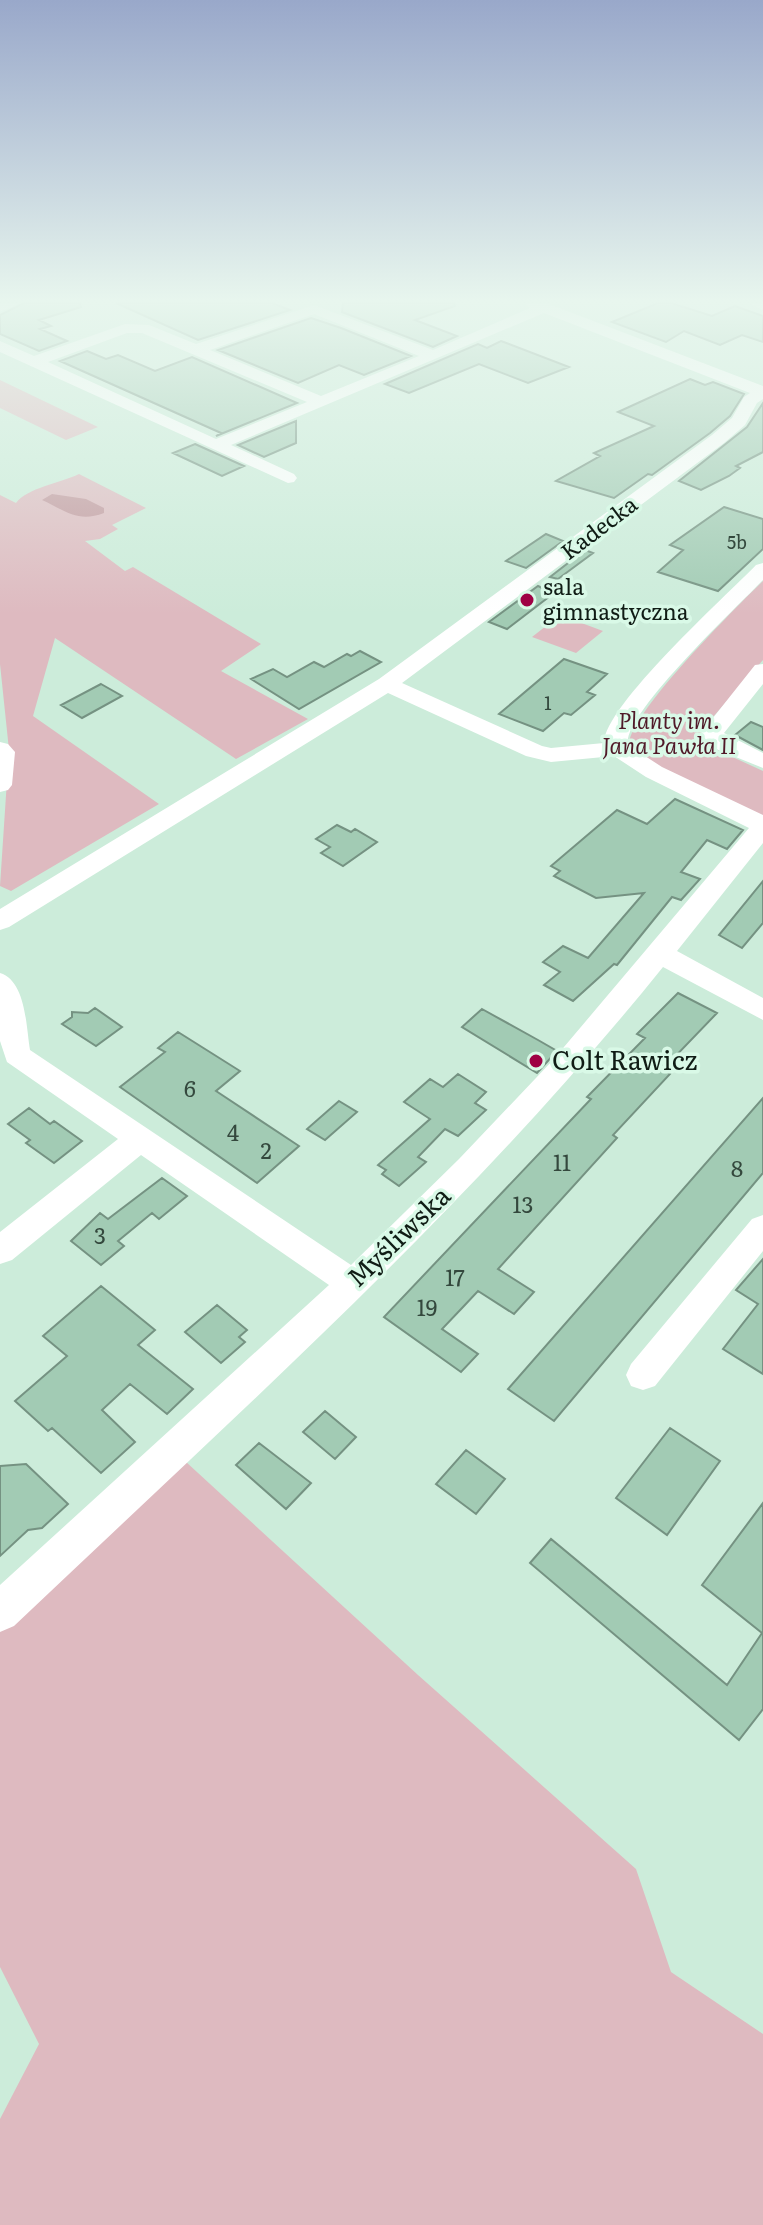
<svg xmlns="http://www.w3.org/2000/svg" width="763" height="2225" viewBox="0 0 763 2225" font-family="Literata,serif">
<rect width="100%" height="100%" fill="#ccecda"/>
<path fill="#debac0" d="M0,380L98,427L66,440L0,408Z
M79,474L146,508L112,525L118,529L100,539L85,541L125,571L133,567L261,644L221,671L308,719L236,759L55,638L33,716L159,804L11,891L0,886L9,750L0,664V495L16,503C27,488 60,483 79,474Z
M763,581V660L706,725L700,736L702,743L763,771V816C732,801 647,769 629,743C633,710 735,608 763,581Z
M560,615L603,631L576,653L532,637Z
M173,1450L418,1675L636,1869L671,1972L763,2034V2225H0V2119L39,2044L0,1967V1612Z"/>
<path fill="#c2969d" d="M52,494L86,499L104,508V513C78,523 66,511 42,500Z"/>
<path fill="#a2cbb4" stroke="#759282" stroke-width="2" d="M24,303H80L81,307L39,320L51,326L40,329L67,341L39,351L0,334V315Z
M116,303H272L290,310L198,340Z
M343,303H454L455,306L415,320L457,336L433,347L342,312Z
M658,303H671L712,316L735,306L763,316V342L742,335L720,345L684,331L666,342L612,322Z
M311,318L341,328L411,356L364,375L339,365L298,383L218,350Z
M501,341L569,367L528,383L479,364L409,393L385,384L478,344L487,348Z
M87,351L106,359L118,355L155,371L192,357L297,403L216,436L221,433L60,361Z
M690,379L705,385L713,382L744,394L730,416L710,433L652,475L648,474L614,498L556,481L600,456L594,453L654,426L618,412Z
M763,403V452L736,466L740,468L729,476L701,490L679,481L747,427Z
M296,421V443L264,457L238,445Z
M195,444L244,466L222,476L173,453Z
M724,507L763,519V549L718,591L658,572L683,550L670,545Z
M546,534L563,541L526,568L506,561Z
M585,550L593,553L558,579L550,577Z
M538,586L554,593L507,629L489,622Z
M360,651L381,662L299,709L251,679L273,669L287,677L314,662L324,667L347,654L351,656Z
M564,659L607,674L587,692L595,695L571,715L564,713L543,731L499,714Z
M101,684L122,696L82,718L61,705Z
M751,722L763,727V750L735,735Z
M675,799L743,830L727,849L707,840L681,872L700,879L681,900L672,897L617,965L614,964L573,1001L544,985L560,972L543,962L563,946L588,958L644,893L596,898L554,876L560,871L551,866L617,810L647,824Z
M337,825L351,832L355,829L377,842L343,866L321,853L330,847L316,839Z
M763,881V923L742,948L719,935Z
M678,993L717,1013L663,1069L670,1074L613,1135L617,1138L498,1269L534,1292L514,1314L478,1291L463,1307L442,1329L478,1354L461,1372L384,1317L591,1099L587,1097L645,1038L637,1034Z
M95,1008L122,1027L96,1046L62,1024L72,1017V1012L88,1013Z
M482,1009L538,1040L557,1051L537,1073L462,1027Z
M178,1032L240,1071L216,1091L299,1146L257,1183L120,1087L165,1052L158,1048Z
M458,1074L486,1092L475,1103L486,1110L458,1136L445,1129L418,1157L426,1162L399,1186L382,1174L386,1170L378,1165L430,1119L404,1102L430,1079L443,1087Z
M763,1098V1173L554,1421L508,1389Z
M339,1101L357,1112L325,1140L307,1129Z
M29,1108L50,1124L54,1121L82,1141L54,1163L26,1143L30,1140L8,1124Z
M162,1178L187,1196L159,1219L152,1213L118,1241L124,1246L101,1265L71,1241L100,1213L108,1219Z
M763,1259V1374L723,1349L758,1304L736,1290Z
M101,1286L155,1330L138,1345L193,1389L167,1414L130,1384L102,1410L135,1442L101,1473L52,1428L48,1431L15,1401L67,1356L43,1336Z
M217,1305L247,1330L239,1337L245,1342L221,1363L185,1332Z
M325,1411L356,1437L335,1459L303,1432Z
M670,1428L720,1461L667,1535L616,1498Z
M259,1443L311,1483L286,1509L236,1465Z
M466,1450L505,1479L476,1514L436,1484Z
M26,1464L68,1504L42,1528L28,1530L0,1556V1466Z
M763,1503V1709L739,1740L530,1563L551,1539L727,1685L762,1633L702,1585Z"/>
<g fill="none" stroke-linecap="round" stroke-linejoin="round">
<path fill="#fff" fill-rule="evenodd" d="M0,303H21L0,312Z
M525,303L549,304L763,386V399L757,403L745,425L724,443L402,683L542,746L551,748L604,743C604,706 726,596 756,565L763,563V580C738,606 621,716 628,745L662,767L763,815V843L677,951L763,998V1020L663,967C469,1208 238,1413 14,1626L0,1632V1585L329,1285L141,1155L12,1260L0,1264V1232L118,1139L7,1062L0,1041V973C26,981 26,1026 30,1050L351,1265L459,1159L553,1060L749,828L646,777L614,756L551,762L526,756L388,693L9,927L0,930V909L379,679L712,435L732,418L744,397L750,393L544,313L231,445L294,474L297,478L294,482L288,483L0,352V341L34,356L125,324L149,325L196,344L314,305L433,350L530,308ZM314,314L419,356L321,396L210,350ZM127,333H142L307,402L216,439L48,362Z
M748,303H763V310Z
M763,664V684L724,733L763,753V768L711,747L701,733L755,665Z
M0,742L8,744L15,752L12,785L8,790L0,792Z
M763,1215V1251L655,1386L643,1390L631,1386L626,1375L631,1364L752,1219Z"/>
</g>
<linearGradient id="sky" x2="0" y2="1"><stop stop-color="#99a8ca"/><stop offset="0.49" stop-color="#e8f6ee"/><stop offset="1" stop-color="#e8f6ee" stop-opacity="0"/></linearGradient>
<rect width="763" height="614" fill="url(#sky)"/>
<g fill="#9f0144" stroke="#d9f9e7" stroke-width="3">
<circle cx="527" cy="600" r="8"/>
<circle cx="536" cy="1061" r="8"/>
</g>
<g text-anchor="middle" stroke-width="7" stroke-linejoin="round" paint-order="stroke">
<g font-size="18" fill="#34483d">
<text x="737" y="549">5b</text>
<text x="548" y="710">1</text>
</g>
<g font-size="22" fill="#101c15" stroke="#d9f9e7">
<text transform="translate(599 528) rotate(-37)" y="8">Kadecka</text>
</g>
<g font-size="22" fill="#101c15" stroke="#d9f9e7" text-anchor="start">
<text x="543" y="595">sala<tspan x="543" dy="25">gimnastyczna</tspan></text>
</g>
<g font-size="22" font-style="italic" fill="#501928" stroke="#d9f9e7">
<text x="669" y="729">Planty im.<tspan x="669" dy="25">Jana Pawła II</tspan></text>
</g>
<g font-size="22" fill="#34483d">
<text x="190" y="1097">6</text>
<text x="233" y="1141">4</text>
<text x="266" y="1159">2</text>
<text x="562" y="1171">11</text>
<text x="737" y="1177">8</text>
<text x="523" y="1213">13</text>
<text x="100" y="1244">3</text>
<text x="455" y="1286">17</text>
<text x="427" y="1316">19</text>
</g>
<g font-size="26" fill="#101c15" stroke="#d9f9e7" text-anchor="start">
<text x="552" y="1070">Colt Rawicz</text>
</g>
<g font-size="26" fill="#101c15" stroke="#d9f9e7">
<text transform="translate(399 1237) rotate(-44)" y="9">Myśliwska</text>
</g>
</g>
</svg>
